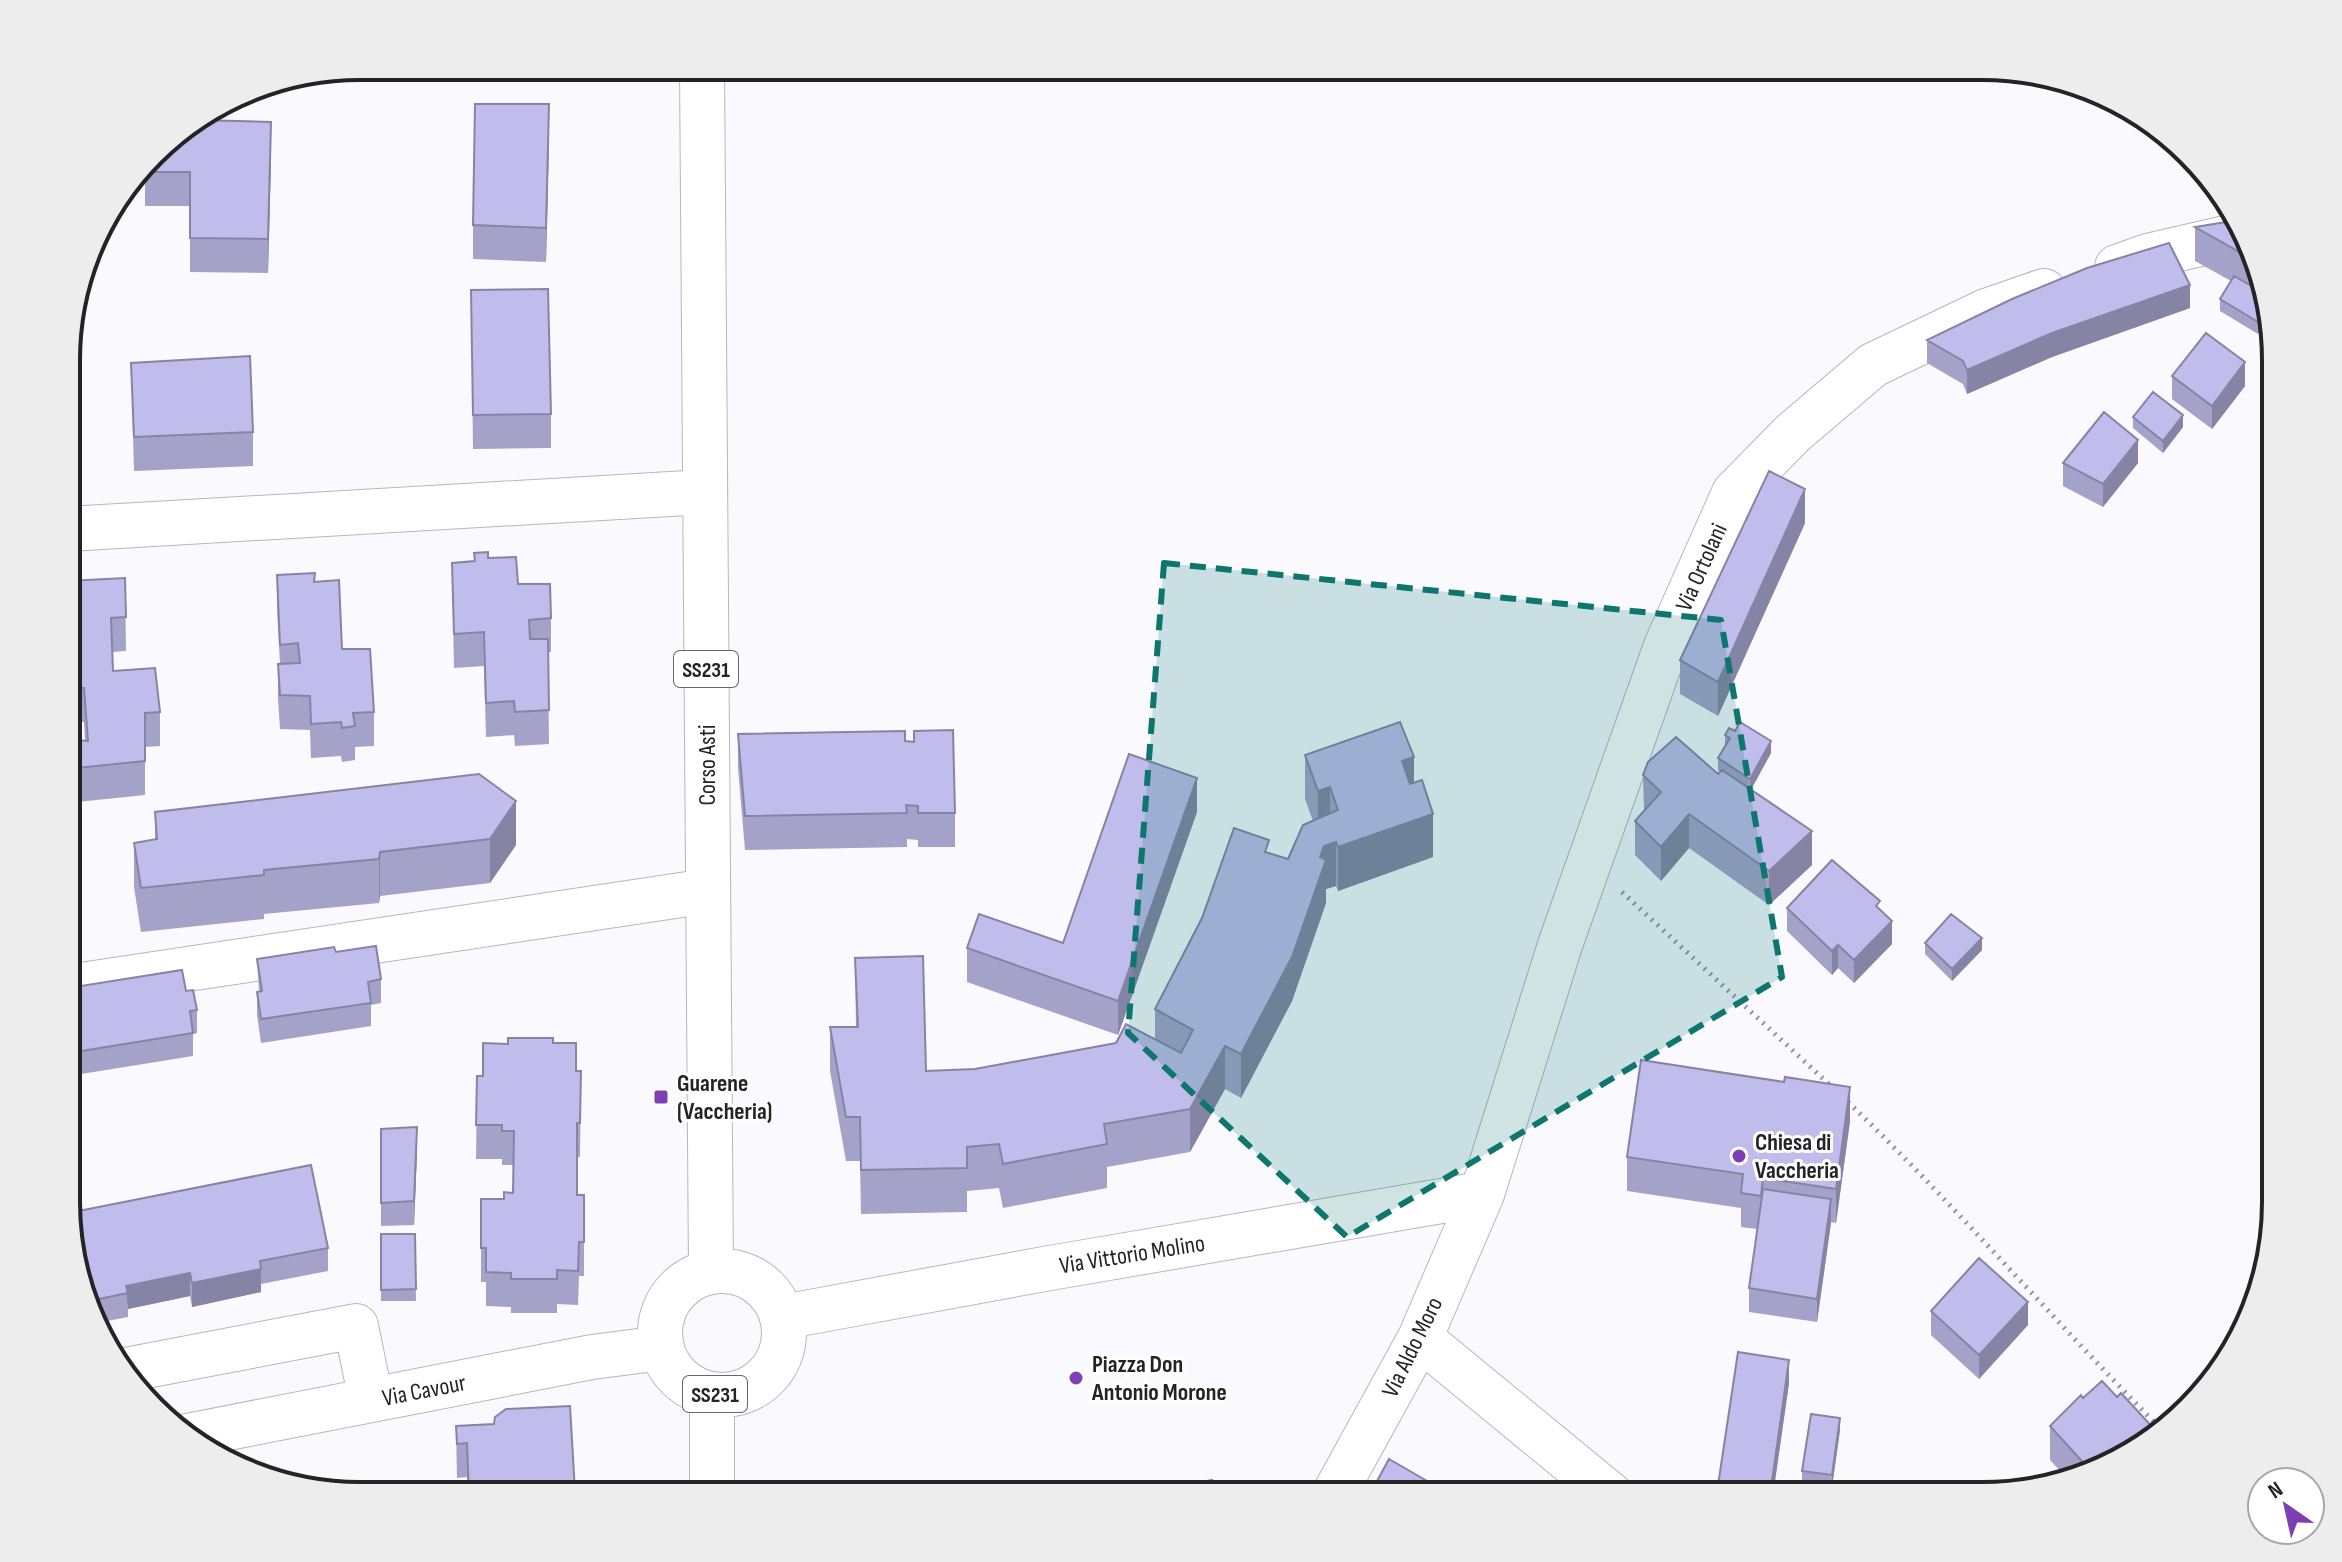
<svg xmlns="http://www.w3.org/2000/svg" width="2342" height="1562" viewBox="0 0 2342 1562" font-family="'Sofia Sans Condensed',sans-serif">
<rect width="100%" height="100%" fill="#f9f9fe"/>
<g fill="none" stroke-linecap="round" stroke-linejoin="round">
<defs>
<path id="minor" d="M2117,267L2148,256L2243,234
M68,529L705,492
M68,987L708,891
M783,1317L1050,1268L1482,1194
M1420,1338L1612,1496
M125,1370L356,1326L371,1400
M187,1436L592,1357L662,1348
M1333,1496L1420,1338L1482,1194L1560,945L1666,646L1734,493L1793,433L1873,365L1986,311L2044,291"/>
<path id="major" d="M702,66L711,1272
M660 1333a62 62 0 1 1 124 0a62 62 0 1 1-124 0Z
M712,1394V1496"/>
</defs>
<use href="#minor" stroke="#b7b6be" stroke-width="46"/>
<use href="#major" stroke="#b7b6be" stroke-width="46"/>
<path stroke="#959599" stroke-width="5" stroke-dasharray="2 6" stroke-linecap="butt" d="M1622,892L1832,1087
M1848,1102C1956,1206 2054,1321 2160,1428"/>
<use href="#minor" stroke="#fff" stroke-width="44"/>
<use href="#major" stroke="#fff" stroke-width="44"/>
</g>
<path fill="#a5a2ca" d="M549,138L546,262L473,259V225Z
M271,156L268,273L190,272V206H145V167Z
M2239,220L2268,317L2258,334L2220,311V299L2231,281L2195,261V227Z
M471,290L551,414V448L473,449Z
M2190,308L2052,357L1967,394L1963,384L1927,363V340Z
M131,363L253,432V466L134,471Z
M2172,376L2245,386L2212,429L2172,399Z
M2133,417L2183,427L2163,453L2133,428Z
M2063,463H2138L2103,507L2063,486Z
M1805,523L1718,716L1680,694V660Z
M474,553L488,558L518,584L551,618V652H548L549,744L515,746L514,735L486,737L484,666L454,668L452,563L474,562Z
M277,575L315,582L342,649L374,712V746L355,747V760L342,762L341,756L311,758L310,730L280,729L278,698V664H280L277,609Z
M125,578L126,651L112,652L113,671L160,712V746L145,747V795L77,802V740L85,741L84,722H68V581Z
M738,734L905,741L955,813V847H918V840L907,839V847L745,850L738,768Z
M1725,735L1771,753L1751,790L1812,865L1769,905L1689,848L1661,881L1635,855V821L1644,810L1643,775L1718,774L1720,772L1718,770V758L1725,746Z
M1305,755L1414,783L1433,857L1338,891L1336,886L1326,889V903L1292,1001L1241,1098L1225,1089L1190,1152L1107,1167V1188L1003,1208L999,1188L967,1191V1212L861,1214L860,1161H846L830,1071V1027H856L855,958L926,1071L975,1069L1155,1039V1009L1269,853L1288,859L1313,821L1305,799Z
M479,774L516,845L490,883L380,896L379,903L264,914V919L141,932L134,887V843L155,839V812Z
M1197,812L1118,1035L967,982V948L1063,943Z
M1787,908L1880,909L1892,944L1854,983L1838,968L1832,975L1787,931Z
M1925,943L1982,950L1952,981L1925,954Z
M336,952L381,979V1003L371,1005V1026L261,1043L257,1015V992L259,991L257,959Z
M68,988L186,991L197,1010V1033L193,1034V1056L75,1075L71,1056L68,1057Z
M553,1043L576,1071H581L580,1157H577V1195H584V1276H579L578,1305L557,1304V1313H511V1307L486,1306V1282H481V1199H504L513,1193V1165H502V1159H476L477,1076H483L508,1044Z
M1850,1121L1836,1223L1831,1222L1817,1322L1749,1312V1288L1757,1229L1741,1227V1208L1627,1191V1157Z
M381,1129L417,1150L414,1225L381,1226Z
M381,1234H415L416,1301H381Z
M68,1240L328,1248V1271L261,1284V1292L192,1307L190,1296L128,1309V1317L97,1323Z
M1931,1311L2028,1325L1979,1379L1931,1335Z
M1789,1383L1773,1495L1717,1496V1492Z
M2083,1398L2128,1457L2065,1476L2050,1460V1426Z
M570,1406L575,1496H467V1477L457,1478L456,1426L494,1424Z
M1840,1430L1832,1487L1802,1483V1471Z"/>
<path fill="#8684a4" d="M549,104V138L546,262V228Z
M271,122V156L268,273V239Z
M2190,285V308L2052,357L1967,394V370L2052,333Z
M2266,309L2268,317L2258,334V322Z
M2245,362V386L2212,429V406Z
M2183,415V427L2163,453V441Z
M2138,440V463L2103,507V484Z
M1805,489V523L1718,716V682Z
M1771,741V753L1750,791V779Z
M1414,757V801L1402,761Z
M1197,778V812L1118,1035V1001Z
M1330,787V831L1318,835V791Z
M516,801V845L490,883V839Z
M1433,814V857L1338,891V847Z
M1689,814V848L1661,881V847Z
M1812,831V865L1769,905V871Z
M1336,842V886L1326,889V903L1292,1001L1241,1098V1054L1324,846Z
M380,852V896L379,903V859Z
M1892,921V944L1854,983V960Z
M1982,938V950L1952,981V969Z
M1838,945V968L1832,975V951Z
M68,1033H71V1056L68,1057Z
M1225,1046V1089L1190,1152V1109Z
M1850,1087V1121L1836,1223V1189Z
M417,1127V1150L414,1225V1201Z
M1831,1199V1223L1817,1322V1299Z
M261,1269V1292L192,1307V1283Z
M190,1273V1296L128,1309L126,1286Z
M2028,1302V1325L1979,1379V1355Z
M1789,1360V1383L1773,1495H1770Z
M1840,1418V1430L1832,1487V1475Z"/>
<path fill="#c0bceb" stroke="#8684a4" stroke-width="2" d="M475,104H549L546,228L473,225Z
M197,120L271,122L268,239L190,238V172H145V167L166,139Z
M2239,220L2250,258L2195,227Z
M2169,243L2190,285L2052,333L1967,370L1963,361L1927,340L2012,299L2087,268Z
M2234,276L2260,291L2266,309L2258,322L2220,299Z
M548,289L551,414L473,415L471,290Z
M2206,333L2245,362L2212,406L2172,376Z
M250,356L253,432L134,437L131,363Z
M2153,392L2183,415L2163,441L2133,417Z
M2104,412L2138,440L2103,484L2063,463Z
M1769,471L1805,489L1718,682L1680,660Z
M488,552V558L516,557L518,584H550L551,618L529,620L530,639H548L549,710L515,712L514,701L486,703L484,632L454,634L452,563L475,561L474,553Z
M315,573L314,582L339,580L342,649H370L374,712L353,713L355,726L342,728L341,722L311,724L310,696L280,695L278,664L300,663L298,643L280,645L277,575Z
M125,578L126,617L111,618L113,671L155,668L160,712L145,713V761L77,768V740L88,741L84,688H68V581Z
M1400,722L1414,757L1402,761L1410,784L1422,780L1433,814L1338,847L1336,842L1324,846L1320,857L1326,860L1292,957L1241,1054L1225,1046L1190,1109L1104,1124L1107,1144L1003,1164L999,1144L967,1147V1168L861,1170L860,1117H846L830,1027H858L855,958L923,956L926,1071L975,1069L1116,1043L1126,1024L1181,1053L1193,1030L1155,1009L1202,918L1234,828L1269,840L1265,852L1288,859L1303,825L1338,810L1330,787L1318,791L1305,755Z
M1740,722L1771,741L1750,779L1718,758L1730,738L1725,735L1729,728L1735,731Z
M953,730L955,813H918V806L906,805L907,813L745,816L738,734L905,731V741L914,742V731Z
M1676,737L1718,774L1722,770L1812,831L1769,871L1689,814L1661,847L1635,821L1661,792L1643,775L1648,762Z
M1129,754L1197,778L1118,1001L967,948L979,914L1063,943Z
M479,774L516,801L490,839L380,852L379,859L264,870V875L141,888L134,843L157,839L155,812Z
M1832,860L1880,901L1876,906L1892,921L1854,960L1838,945L1832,951L1787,908Z
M1951,914L1982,938L1952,969L1925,943Z
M376,946L381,979L368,982L371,1003L261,1019L257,992L262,991L257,959L334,947L336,952Z
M182,970L186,991L193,990L197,1010L190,1011L193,1033L75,1052L71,1033H68V1017H70L68,988Z
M508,1038H553V1043H576V1071H581L580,1123H577V1195H584V1242H579L578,1271L557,1270V1279H511V1273L486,1272V1248H481V1199H504V1192L513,1193L514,1131H502V1125H476L477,1076H483V1043L508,1044Z
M1641,1060L1784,1082L1785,1077L1850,1087L1836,1189L1763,1178L1761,1196L1741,1193L1743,1174L1627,1157Z
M417,1127L414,1201L381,1203V1129Z
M311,1165L328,1248L260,1261L261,1269L192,1283L190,1273L126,1286L128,1293L89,1301L68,1240V1213Z
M1763,1189L1831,1199L1817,1299L1749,1288Z
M381,1234H415L416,1289L381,1290Z
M1979,1258L2028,1302L1979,1355L1931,1311Z
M1738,1352L1789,1360L1770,1495H1744L1717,1492Z
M2102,1381L2117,1397L2121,1393L2156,1431L2128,1457L2089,1469L2050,1426L2081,1395L2083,1398Z
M570,1406L575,1491L469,1496L467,1443L457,1444L456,1426L494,1424L495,1417L506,1409Z
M1811,1414L1840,1418L1832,1475L1802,1471Z
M1389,1459L1453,1496H1369Z
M1212,1480L1214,1496H1131Z"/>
<path fill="#0f766e" fill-opacity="0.2" stroke="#0f766e" stroke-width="6" stroke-dasharray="16 10" stroke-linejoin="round" d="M1164,563L1721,620L1782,977L1347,1237L1128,1033Z"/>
<g fill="#7e3fb5" stroke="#fff" stroke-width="3">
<rect x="653" y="1089" width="16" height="16" rx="4"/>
<circle cx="1739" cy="1156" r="8"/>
<circle cx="1076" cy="1378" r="8"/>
</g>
<g text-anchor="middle" stroke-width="6" stroke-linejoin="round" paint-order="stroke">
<g fill="#fff" stroke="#666668" stroke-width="2">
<rect x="674" y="651" width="64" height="36" rx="6"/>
<rect x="683" y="1376" width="64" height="36" rx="6"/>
</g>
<g font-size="22" font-weight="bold" fill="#242427">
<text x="706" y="677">SS231</text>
<text x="715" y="1402">SS231</text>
</g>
<g font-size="24" fill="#242427" stroke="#fff">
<text transform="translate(1701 567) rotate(-66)" y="8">Via Ortolani</text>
<text transform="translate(707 765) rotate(-90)" y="8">Corso Asti</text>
<text transform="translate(1132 1254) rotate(-9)" y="8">Via Vittorio Molino</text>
<text transform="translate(1412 1347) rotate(-64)" y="8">Via Aldo Moro</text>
<text transform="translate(424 1390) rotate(-11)" y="8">Via Cavour</text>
</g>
<g font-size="24" font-weight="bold" fill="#242427" stroke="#fff" text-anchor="start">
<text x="677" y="1091">Guarene<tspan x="677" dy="28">(Vaccheria)</tspan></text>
<text x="1755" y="1150">Chiesa di<tspan x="1755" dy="28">Vaccheria</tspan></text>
<text x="1092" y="1372">Piazza Don<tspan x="1092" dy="28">Antonio Morone</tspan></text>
</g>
</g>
<path d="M0 0H2342V1562H0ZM360 80H1982A280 280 0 0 1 2262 360V1202A280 280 0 0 1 1982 1482H360A280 280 0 0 1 80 1202V360A280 280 0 0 1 360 80Z" fill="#ededee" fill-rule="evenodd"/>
<path fill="none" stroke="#242427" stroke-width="4" d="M360 80H1982A280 280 0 0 1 2262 360V1202A280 280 0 0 1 1982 1482H360A280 280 0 0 1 80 1202V360A280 280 0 0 1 360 80Z"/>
<g transform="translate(2286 1506) rotate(326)"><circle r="38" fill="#ffffff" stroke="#a7a7a9" stroke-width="2"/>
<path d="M0-6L14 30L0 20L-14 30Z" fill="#7e3fb5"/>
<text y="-12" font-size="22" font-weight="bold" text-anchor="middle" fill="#242427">N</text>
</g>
</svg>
